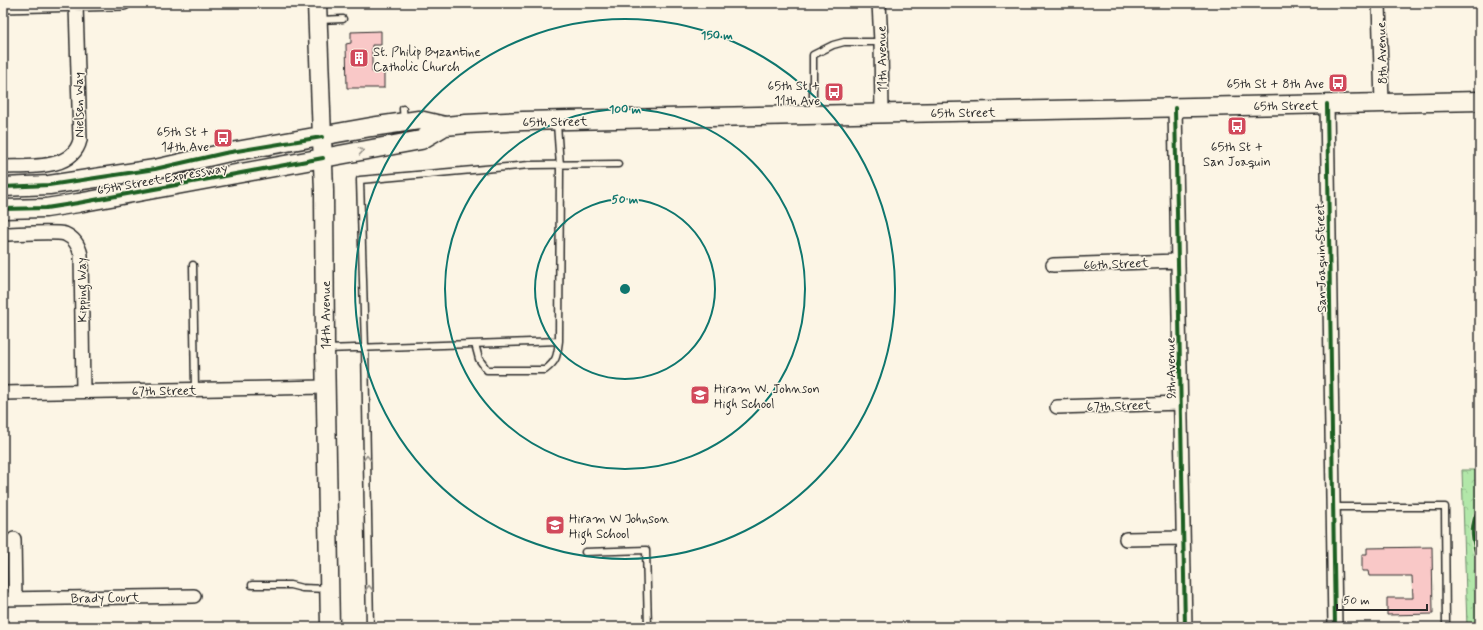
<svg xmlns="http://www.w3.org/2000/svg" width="1483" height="630" viewBox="0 0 1483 630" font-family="Mynerve,sans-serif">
<defs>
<pattern id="forest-crowns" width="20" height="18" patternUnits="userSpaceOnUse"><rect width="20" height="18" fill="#b2e7a9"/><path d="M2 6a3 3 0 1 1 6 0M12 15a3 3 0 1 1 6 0" fill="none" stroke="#99c692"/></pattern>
</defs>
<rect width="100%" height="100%" fill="#fcf5e5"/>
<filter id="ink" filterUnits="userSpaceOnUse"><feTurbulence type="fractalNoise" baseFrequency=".025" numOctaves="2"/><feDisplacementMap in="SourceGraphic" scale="8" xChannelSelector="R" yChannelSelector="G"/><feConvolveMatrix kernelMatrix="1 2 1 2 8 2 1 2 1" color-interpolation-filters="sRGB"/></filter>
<g filter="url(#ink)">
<path fill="url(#forest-crowns)" stroke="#6e896a" d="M1462,470H1480V627H1467Z"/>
<path fill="#f9c8c7" stroke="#2b2b2b" d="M381,31V45H372V72H384V88H347L346,44L351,43V32Z
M1432,547L1433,614L1387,615V598H1413L1412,576H1369L1368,571H1362V554H1367V548Z"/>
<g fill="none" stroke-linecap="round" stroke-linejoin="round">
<defs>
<path id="lane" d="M319,20L343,19
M403,109L404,121
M813,113V55L833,45L844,42H881
M193,265L195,389
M475,344L479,359L487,370H545C557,361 557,356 559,341L560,166L557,124
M326,349L559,341
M1334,507H1445L1446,627
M585,552L646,550L648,627
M252,585H290L302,588L328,589
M370,627L365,347L360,180L530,165L618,164"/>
<path id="street" d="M879,3L881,42L882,114
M1379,3L1382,103
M3,6L124,3
M1327,104L1335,627
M1175,108L1185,627
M3,167C28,166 73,171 80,140L76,5
M3,234C16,234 54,231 65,234C74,238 79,246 81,255L83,391
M1053,265L1178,261
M3,393L325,387
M1057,407L1181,403
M14,539L15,599
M1126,539L1183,538
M3,599L194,596"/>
<path id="secondary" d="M317,3L324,191L325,349L330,627
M3,187L49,185L155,169L225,153L371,127L419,120L445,126L466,124L523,121L1480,101
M3,209L46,208L78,203L421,140L445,126"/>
</defs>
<use href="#lane" stroke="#2b2b2b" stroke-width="9"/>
<use href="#street" stroke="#2b2b2b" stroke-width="16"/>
<use href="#secondary" stroke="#2b2b2b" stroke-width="21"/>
<use href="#lane" stroke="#fcf5e5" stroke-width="6"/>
<use href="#street" stroke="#fcf5e5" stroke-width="13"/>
<use href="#secondary" stroke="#fcf5e5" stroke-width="18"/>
<defs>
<path id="cycleway" d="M1327,104L1335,627
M1175,108L1185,627
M3,187L49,185L155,169L225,153L322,137
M3,209L46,208L78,203L323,158
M1480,507C1468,527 1473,544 1480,565"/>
</defs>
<use href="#cycleway" stroke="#fcf5e5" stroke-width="6"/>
<use href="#cycleway" stroke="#1b5e20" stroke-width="4"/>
</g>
<defs><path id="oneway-chevron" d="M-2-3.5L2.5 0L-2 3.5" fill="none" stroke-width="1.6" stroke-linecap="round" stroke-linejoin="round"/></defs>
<g stroke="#949088">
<use href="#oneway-chevron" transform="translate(361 151) rotate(-10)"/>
<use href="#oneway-chevron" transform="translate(367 458) rotate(-91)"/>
<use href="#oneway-chevron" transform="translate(369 588) rotate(-91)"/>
</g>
</g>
<g fill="none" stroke="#0f766e" stroke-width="2">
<circle cx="625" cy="289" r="90"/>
<circle cx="625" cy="289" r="180"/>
<circle cx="625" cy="289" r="270"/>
</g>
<defs>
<symbol id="building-square" viewBox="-11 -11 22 22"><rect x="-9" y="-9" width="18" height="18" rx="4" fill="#d1495b" stroke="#fcf5e5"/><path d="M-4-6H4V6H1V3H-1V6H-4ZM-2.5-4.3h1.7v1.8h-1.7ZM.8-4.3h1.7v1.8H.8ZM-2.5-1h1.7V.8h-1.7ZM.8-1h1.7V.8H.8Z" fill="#fff"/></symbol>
<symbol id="bus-square" viewBox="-11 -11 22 22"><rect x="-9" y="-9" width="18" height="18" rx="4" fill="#d1495b" stroke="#fcf5e5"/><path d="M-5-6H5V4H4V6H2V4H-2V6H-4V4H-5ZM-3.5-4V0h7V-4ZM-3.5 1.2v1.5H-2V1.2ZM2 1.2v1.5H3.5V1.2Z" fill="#fff"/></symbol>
<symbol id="school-square" viewBox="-11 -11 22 22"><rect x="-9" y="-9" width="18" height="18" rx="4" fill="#d1495b" stroke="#fcf5e5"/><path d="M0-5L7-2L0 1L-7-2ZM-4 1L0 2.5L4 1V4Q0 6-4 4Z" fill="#fff"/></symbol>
</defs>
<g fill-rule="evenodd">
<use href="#building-square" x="348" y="47" width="22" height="22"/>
<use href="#bus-square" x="1327" y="72" width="22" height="22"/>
<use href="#bus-square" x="823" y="81" width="22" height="22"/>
<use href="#bus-square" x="1226" y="115" width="22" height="22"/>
<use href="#bus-square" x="212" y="127" width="22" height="22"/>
<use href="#school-square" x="689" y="384" width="22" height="22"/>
<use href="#school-square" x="544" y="514" width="22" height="22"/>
</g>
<g text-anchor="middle" stroke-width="3" stroke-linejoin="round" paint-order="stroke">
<g font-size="13" fill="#2b2b2b" stroke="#fcf5e5" text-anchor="start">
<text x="373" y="56">St. Philip Byzantine<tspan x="373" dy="15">Catholic Church</tspan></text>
<text x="1324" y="88" text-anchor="end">65th St + 8th Ave</text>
<text x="820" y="90" text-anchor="end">65th St +<tspan x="820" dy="15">11th Ave</tspan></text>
<text x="209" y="136" text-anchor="end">65th St +<tspan x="209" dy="15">14th Ave</tspan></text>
<text x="1237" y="151" text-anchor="middle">65th St +<tspan x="1237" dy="15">San Joaquin</tspan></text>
<text x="714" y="393">Hiram W. Johnson<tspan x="714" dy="15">High School</tspan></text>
<text x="569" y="523">Hiram W Johnson<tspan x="569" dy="15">High School</tspan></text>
</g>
<g font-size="13" fill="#2b2b2b" stroke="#fcf5e5">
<text transform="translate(1381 53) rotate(-92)" y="5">8th Avenue</text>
<text transform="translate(881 59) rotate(-91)" y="5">11th Avenue</text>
<text transform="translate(78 105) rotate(-91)" y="5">Nielsen Way</text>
<text transform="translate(1286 105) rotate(-1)" y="5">65th Street</text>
<text transform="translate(963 112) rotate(-1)" y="5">65th Street</text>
<text transform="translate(555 121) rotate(-1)" y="5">65th Street</text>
<text transform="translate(162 178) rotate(-10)" y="5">65th Street Expressway</text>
<text transform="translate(1320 258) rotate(-91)" y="5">San Joaquin Street</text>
<text transform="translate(1116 263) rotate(-2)" y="5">66th Street</text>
<text transform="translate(81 290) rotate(-91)" y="5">Kipping Way</text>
<text transform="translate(325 315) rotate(-90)" y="5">14th Avenue</text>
<text transform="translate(1170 368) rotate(-91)" y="5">9th Avenue</text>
<text transform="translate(164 390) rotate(-1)" y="5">67th Street</text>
<text transform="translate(1119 405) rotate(-2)" y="5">67th Street</text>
<text transform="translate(105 597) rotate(-1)" y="5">Brady Court</text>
</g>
</g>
<circle cx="625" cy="289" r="6" fill="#0f766e" stroke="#fcf5e5" stroke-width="2"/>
<g font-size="12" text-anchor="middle" font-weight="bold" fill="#0f766e" stroke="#fcf5e5" stroke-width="3" stroke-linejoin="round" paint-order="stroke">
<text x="717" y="39">150 m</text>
<text x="625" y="113">100 m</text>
<text x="625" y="203">50 m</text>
</g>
<rect width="1483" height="630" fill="none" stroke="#fcf5e5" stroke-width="16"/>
<rect x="8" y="8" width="1467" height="614" fill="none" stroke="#2b2b2b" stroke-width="1.5" filter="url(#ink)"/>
<path d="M1337 604v6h90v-6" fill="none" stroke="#2b2b2b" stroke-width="2"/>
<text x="1343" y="604" font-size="12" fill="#2b2b2b" stroke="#fcf5e5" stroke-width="3" paint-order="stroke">50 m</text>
</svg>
